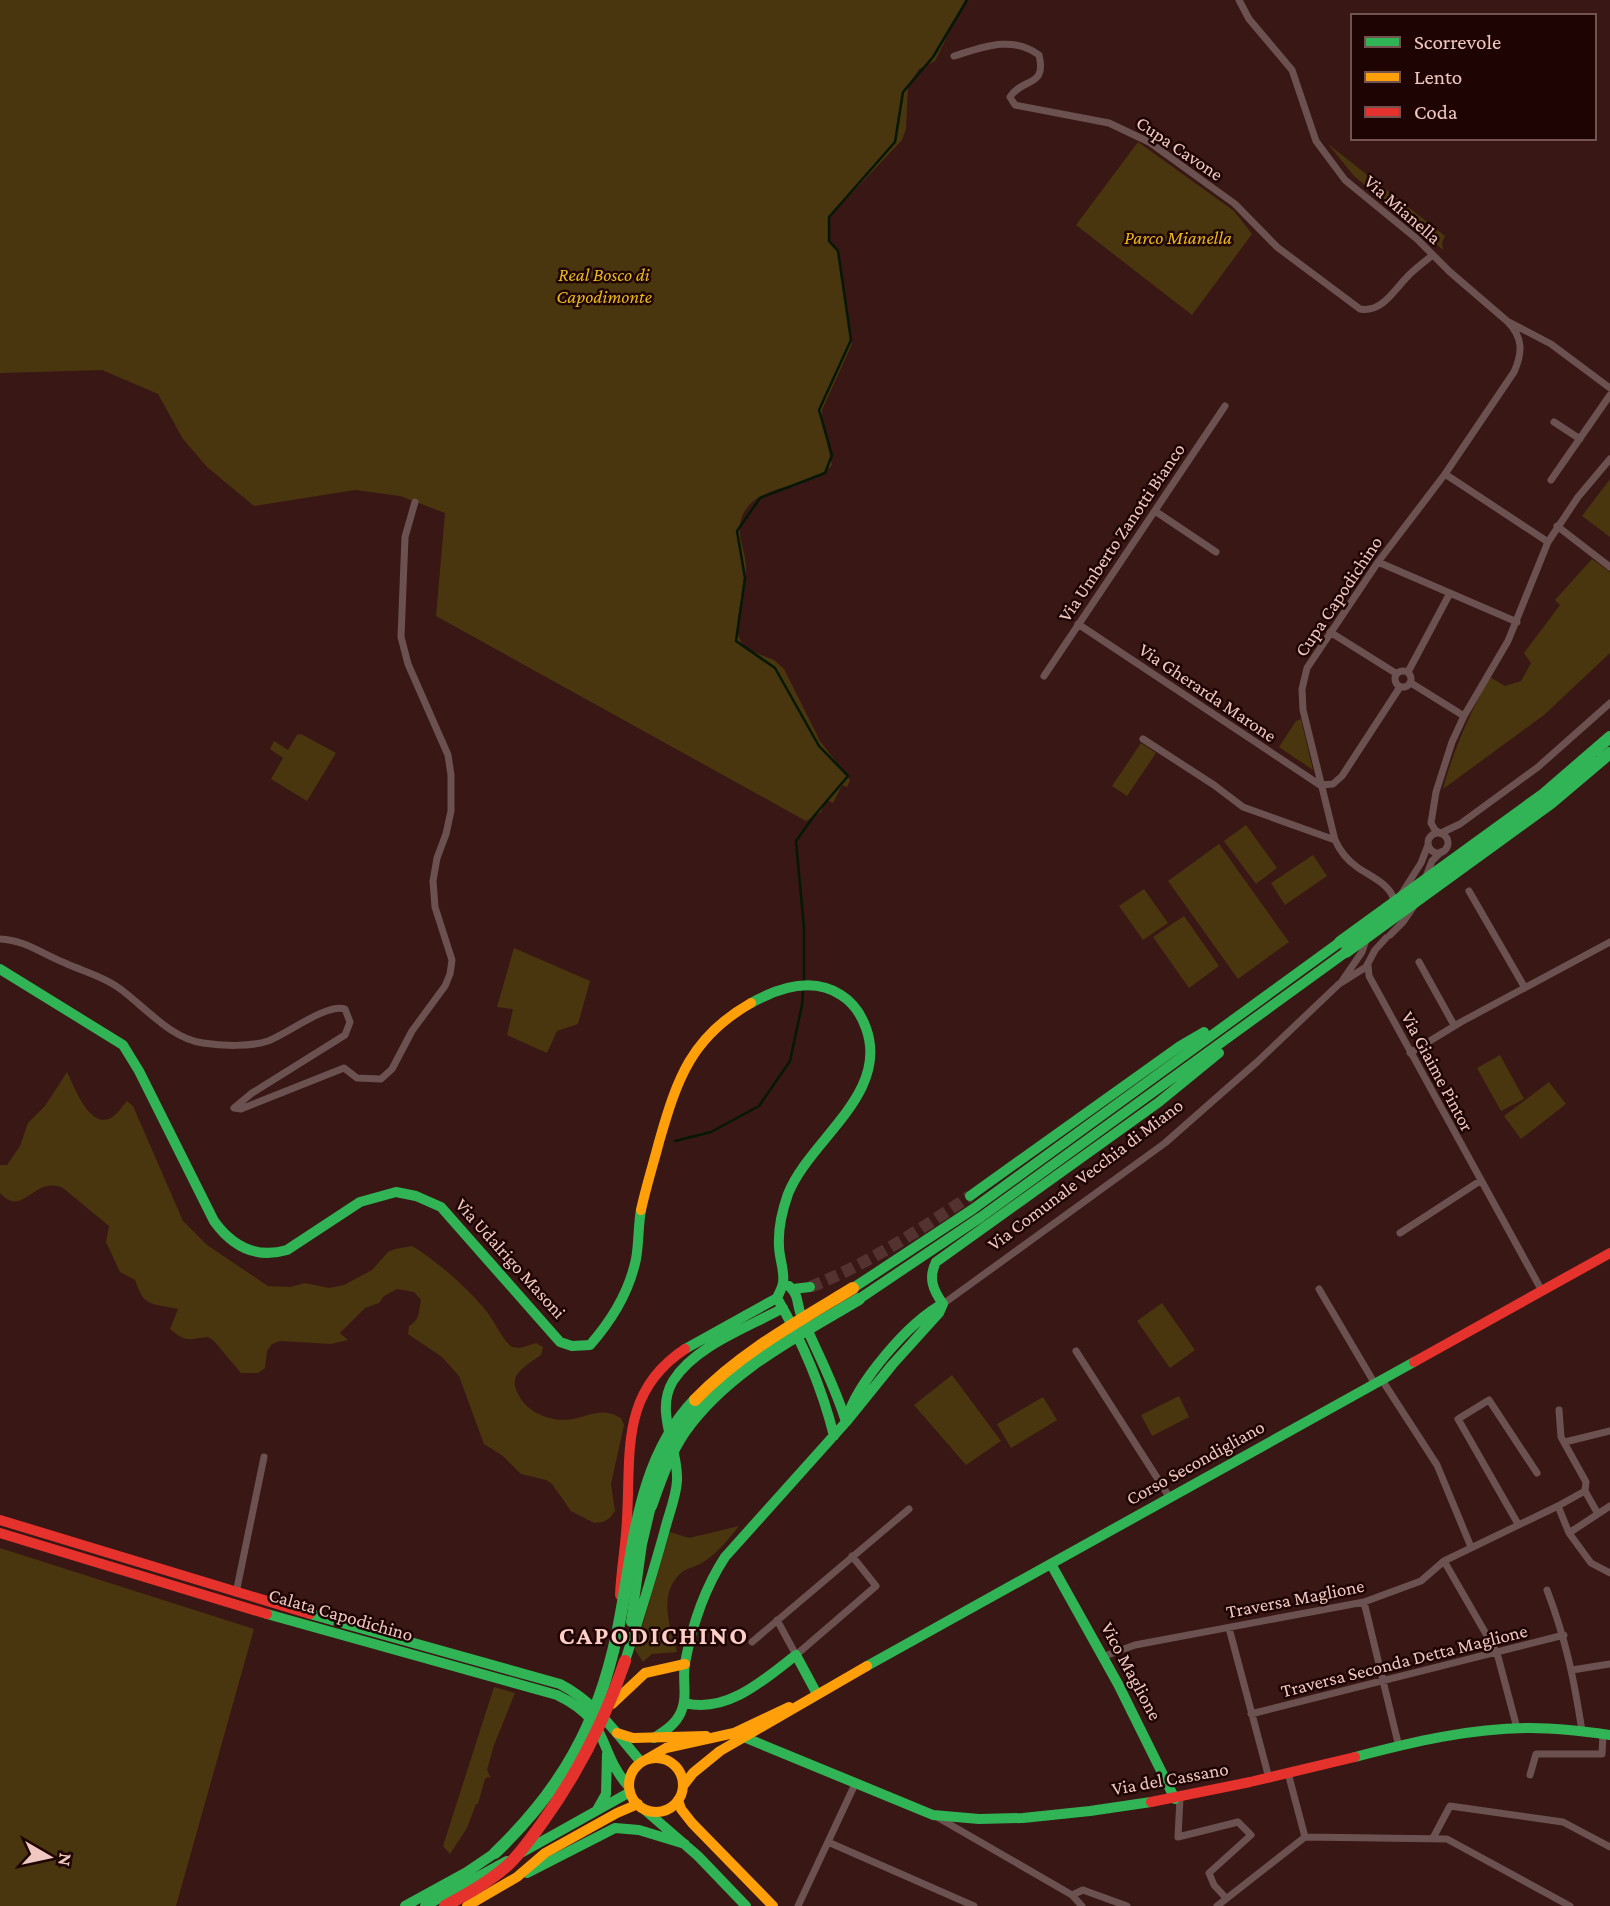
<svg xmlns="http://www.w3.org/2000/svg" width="1610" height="1906" viewBox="0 0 1610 1906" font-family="'Crimson Pro',serif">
<rect width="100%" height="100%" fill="#391715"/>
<path fill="#49360e" d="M0,0H965L935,61L919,69L908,86L906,129L902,140L829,217V241L838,251L852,344L822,410V422L832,465C811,492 748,480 740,524C738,540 746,553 746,568C747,588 735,614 738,633C739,638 742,644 744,648L774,660L784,669L820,741L850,780L847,787L842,785L833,803L826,800L821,812L806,821L436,616L445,513L400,496L355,490L254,506L207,467L183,439L158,394L102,370L0,373Z
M1138,142L1234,211L1252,234L1192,315L1076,225Z
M1328,144L1445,236L1442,243L1443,250L1354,176Z
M1610,479V537L1582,516Z
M1592,559L1610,572V653L1544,715L1443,789C1454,748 1470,713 1490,677L1505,686L1521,681L1531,663L1524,653L1560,605L1555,600Z
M1301,719L1313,770L1279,747L1296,721Z
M301,734L336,753L307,801L271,779L283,758L270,749L274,741L288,750L297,735Z
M1141,743L1156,753L1127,796L1112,786Z
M1246,825L1277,868L1256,884L1224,841Z
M1219,844L1289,942L1238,979L1168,881Z
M1313,855L1327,876L1285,905L1271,883Z
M1144,889L1168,923L1143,940L1119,906Z
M1184,916L1219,966L1189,988L1153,937Z
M514,948L590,981L578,1024L557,1031L547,1053L507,1035L513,1009L497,1007Z
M1500,1055L1524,1099L1501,1111L1477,1068Z
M67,1072C74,1086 89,1129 111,1118C118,1114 122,1106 127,1101L133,1106L183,1221L207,1245L268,1286L290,1287L305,1283L329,1288L344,1285L372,1270L388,1252L395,1249L412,1246C438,1262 463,1284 483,1307C495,1320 499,1336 512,1347L520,1348L536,1343L543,1347L541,1355C528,1365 508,1373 517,1392C526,1413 552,1423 573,1419C591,1415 603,1407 621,1418L624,1425L611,1484L615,1511L610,1518L603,1522L594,1523L571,1511L552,1484L546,1480L521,1474L503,1456L484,1444L459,1376L442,1357L408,1334L409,1326C421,1319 418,1312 421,1300L414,1292L397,1289L384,1296L379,1303L365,1308L340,1333L348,1340L331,1344L280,1341L272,1344L267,1351L265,1368L258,1373H241L214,1341L208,1337C187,1339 187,1343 170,1329L178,1309C152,1303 144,1308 135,1280L120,1272L106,1242L109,1226L63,1188C33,1175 24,1219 0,1193V1165H7L20,1146L28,1123L45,1106Z
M1549,1082L1566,1104L1521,1139L1504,1116Z
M1162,1303L1195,1350L1170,1368L1137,1321Z
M952,1375L1001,1441L966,1465L914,1405Z
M1179,1396L1189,1417L1152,1436L1141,1415Z
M1043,1397L1057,1420L1011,1448L997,1424Z
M739,1526C727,1541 716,1555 700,1564C694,1567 684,1569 680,1574C658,1594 670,1629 677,1652L652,1654L643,1662L635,1650L670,1532L689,1538Z
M0,1548L254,1629L176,1906H0Z
M494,1687L515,1693L494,1745L487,1770L491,1778L488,1777L485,1779L478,1804H476L467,1828L450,1854L443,1846Z"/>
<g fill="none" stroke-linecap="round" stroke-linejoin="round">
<path stroke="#051806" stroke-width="2.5" d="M675,1141L711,1132L759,1106L790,1061L802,1005L804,977V928L796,841L814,816L848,776L819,746L775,668L736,641L745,578L737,531L760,498L825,473L832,455L819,410L851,340L838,251L829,241V217L895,142L903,92L933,57L967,0"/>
<path stroke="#54322f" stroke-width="12" stroke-dasharray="12 6" stroke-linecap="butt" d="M810,1287C868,1264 918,1231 970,1196"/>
<path stroke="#6b5250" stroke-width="7" d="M1239,0L1249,19L1292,70L1316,141L1345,180L1417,239L1450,272L1507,321L1551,344L1610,388
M954,56C983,47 1012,35 1039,55C1047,88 1023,77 1010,97L1015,105L1109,123L1149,142L1235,204L1277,247L1360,309C1382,313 1394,290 1408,276C1416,268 1424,262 1433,255
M1554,422L1580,439
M1445,474L1548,542
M1551,480L1610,395
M1155,511L1216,552
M1557,526L1610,567
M1378,562L1517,622
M1078,624L1320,785
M1330,632L1397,674
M1395 679a8 8 0 1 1 16 0a8 8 0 1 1-16 0Z
M1408,672L1450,593
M1044,676L1225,406
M1411,683L1464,716
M1143,739L1214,785L1243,807L1335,840
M1321,785L1333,784L1342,776L1400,687
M1428 843a10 10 0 1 1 20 0a10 10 0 1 1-20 0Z
M1440,833L1435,830L1431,823L1436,792L1452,742L1464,716L1508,641L1548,542L1578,497L1610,459
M1441,833L1460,824L1538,767L1610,703
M1425,879L1432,861L1441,852
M1469,891L1525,988
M1402,893L1421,863L1428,845
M1394,902C1393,885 1369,876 1357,867C1347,860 1340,851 1335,840L1303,710L1302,689L1307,668L1378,562L1445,474L1514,372C1523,352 1523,337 1507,321
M1390,935L1403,922L1414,906
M0,939C25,940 42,954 65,963C82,971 103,976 119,988C144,1006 171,1039 203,1043C222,1046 250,1047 268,1041C287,1034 327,1003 345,1009L350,1022L345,1035L252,1093L234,1108L241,1109L344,1068L357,1078L381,1079L392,1069L412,1031L445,986L450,974L452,960L435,907L433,881L437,858L446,834L451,811V775L448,755L408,664L401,637L405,537L415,502
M1419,962L1454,1025
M1368,965L1369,976L1542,1291
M1342,981L1362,952L1366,940
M1410,1053L1461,1022L1610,942
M1400,1233L1480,1181
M1319,1289L1375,1384
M943,1304L1165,1143L1257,1062L1339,984L1366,967L1375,950L1386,938
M1076,1351L1170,1498
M1382,1380L1437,1465L1471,1547
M1559,1410L1561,1437L1586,1482L1585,1491
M1565,1442L1610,1431
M1598,1514L1585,1491L1558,1506L1569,1533L1610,1506
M1518,1524L1458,1419L1489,1400L1537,1473
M1569,1533L1591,1563L1610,1573
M1444,1561L1497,1653L1517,1728
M1547,1590C1566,1640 1574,1679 1582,1731
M236,1593L264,1457
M1364,1602L1399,1747
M777,1620L796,1655L876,1586L852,1556
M1229,1628L1269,1778
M752,1642L909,1509
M1102,1657L1135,1645L1364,1602L1421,1581L1444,1561L1558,1506
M1572,1670L1610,1664
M1251,1714L1564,1635
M1288,1773L1305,1837
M1530,1775L1536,1754H1602L1603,1734
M1180,1798L1178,1837L1238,1822L1251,1835L1209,1873L1214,1885L1226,1898
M937,1817L1072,1895L1082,1906
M1305,1837L1447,1839L1570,1906
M1433,1838L1450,1806L1563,1822L1610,1847
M828,1842L974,1906
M1072,1895L1083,1890L1127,1906
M798,1906L856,1782
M1217,1906L1305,1837"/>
<path stroke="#30b455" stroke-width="10" d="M0,969L123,1045L139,1071L214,1221C232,1246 256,1259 287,1250L360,1202L396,1192L416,1196L441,1207L560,1342L572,1346L590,1345C612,1320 629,1293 636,1259C639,1243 638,1226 641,1210
M751,1003C778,988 812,976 841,995C854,1003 861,1014 866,1028C890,1094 810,1139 788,1194C782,1211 778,1229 779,1246C779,1258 785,1271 783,1283C782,1289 779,1293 777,1298C802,1341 822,1388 834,1436
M970,1196L1180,1046L1204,1032
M789,1286C800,1297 796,1302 801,1315C816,1351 835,1385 846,1422
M853,1288L973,1209L1340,942
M793,1289L810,1287
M859,1299L981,1217L1346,952
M943,1304C933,1290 928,1278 936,1262L1159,1102L1219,1053
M685,1349L777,1298
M847,1419C855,1385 911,1319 943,1304
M1051,1564L1118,1684L1175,1799
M267,1614L557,1695C613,1722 596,1750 629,1787
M310,1614L560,1684C595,1702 616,1733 641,1762
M631,1622L642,1544L651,1506
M625,1661C639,1618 652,1576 664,1533C668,1516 676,1498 677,1481C679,1448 654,1412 673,1381C695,1346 747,1328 783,1308
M867,1666L1414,1362
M685,1703C727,1714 765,1679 796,1655L817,1694
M654,1738C665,1731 676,1724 681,1712C688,1697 682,1679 685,1663C692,1626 704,1589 725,1557L846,1422L892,1365L939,1313L943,1304
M746,1738L933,1815L979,1819L1023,1818L1090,1811L1151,1802
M1355,1757C1412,1742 1471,1728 1530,1728C1557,1728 1583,1731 1610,1735
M597,1810L606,1794L607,1754
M645,1810L698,1856L746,1906
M521,1853L630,1792
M527,1873L615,1828L639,1830L685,1844
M405,1906L467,1872L495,1853
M425,1906L507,1861"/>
<path stroke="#ff9f0a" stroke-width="10" d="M641,1210C646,1187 653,1165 659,1142C677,1079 691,1037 751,1003
M612,1704L645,1673L685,1664
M617,1733L633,1738L706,1736
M629 1785a27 27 0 1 1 54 0a27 27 0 1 1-54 0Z
M647,1759L666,1748L734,1733L789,1707
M683,1786L693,1773L720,1751L867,1666
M678,1800L681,1809L692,1823L773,1906
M467,1906L517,1877L545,1853L617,1813L638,1804"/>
<path stroke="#e5322d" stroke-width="10" d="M1414,1362L1610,1253
M0,1520L310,1614
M0,1533L267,1614
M620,1595C621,1570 626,1545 627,1519C631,1452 620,1392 685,1349
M1151,1802L1250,1782L1355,1757"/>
<path stroke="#30b455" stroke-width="12" d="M1340,942L1544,794L1610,737
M1346,952L1551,803L1610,753
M651,1506C660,1481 669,1454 684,1432C727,1371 797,1336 859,1299
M495,1853C562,1789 598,1724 617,1634C634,1554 635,1463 695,1400"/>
<path stroke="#ff9f0a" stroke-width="12" d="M695,1400C740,1353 797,1322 853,1288"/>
<path stroke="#e5322d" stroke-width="12" d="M445,1906C467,1894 489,1882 508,1865C521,1853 531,1838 542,1823C578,1773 605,1720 625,1661"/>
</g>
<g text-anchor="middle" stroke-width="5" stroke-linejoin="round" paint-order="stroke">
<g font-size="19" fill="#f0c8c1" stroke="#1e0503">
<text transform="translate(1180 148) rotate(34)" y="7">Cupa Cavone</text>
<text transform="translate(1403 209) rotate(41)" y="7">Via Mianella</text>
<text transform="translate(1121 532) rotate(-56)" y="7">Via Umberto Zanotti Bianco</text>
<text transform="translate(1338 596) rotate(-56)" y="7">Cupa Capodichino</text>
<text transform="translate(1208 692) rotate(34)" y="7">Via Gherarda Marone</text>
<text transform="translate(1438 1071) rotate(62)" y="7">Via Giaime Pintor</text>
<text transform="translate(1085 1174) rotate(-37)" y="7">Via Comunale Vecchia di Miano</text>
<text transform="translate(511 1258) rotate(48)" y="7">Via Udalrigo Masoni</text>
<text transform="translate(1195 1462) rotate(-29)" y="7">Corso Secondigliano</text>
<text transform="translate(1295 1598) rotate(-11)" y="7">Traversa Maglione</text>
<text transform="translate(341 1614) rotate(16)" y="7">Calata Capodichino</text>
<text transform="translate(1404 1660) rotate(-14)" y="7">Traversa Seconda Detta Maglione</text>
<text transform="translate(1132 1671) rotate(62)" y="7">Vico Maglione</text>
<text transform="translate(1170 1778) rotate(-10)" y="7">Via del Cassano</text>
</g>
<g font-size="19" font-style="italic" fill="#eab919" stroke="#1e0503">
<text x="1178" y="244">Parco Mianella</text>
<text x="604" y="281">Real Bosco di<tspan x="604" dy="22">Capodimonte</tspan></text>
</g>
<g font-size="26" font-weight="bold" letter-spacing="2" fill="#ffcec6" stroke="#1e0503">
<text x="654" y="1644">CAPODICHINO</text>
</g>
</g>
<rect x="1351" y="14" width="245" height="126" fill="#1e0503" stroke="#72534f" stroke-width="2"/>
<rect x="1365" y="37" width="35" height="10" fill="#30b455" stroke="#72534f" stroke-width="2"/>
<text x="1414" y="49" font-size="21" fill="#f0c8c1">Scorrevole</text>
<rect x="1365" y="72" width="35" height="10" fill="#ff9f0a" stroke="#72534f" stroke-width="2"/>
<text x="1414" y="84" font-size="21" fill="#f0c8c1">Lento</text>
<rect x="1365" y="107" width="35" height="10" fill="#e5322d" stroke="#72534f" stroke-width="2"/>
<text x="1414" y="119" font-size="21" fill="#f0c8c1">Coda</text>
<g transform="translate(49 1857) rotate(99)" stroke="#1e0503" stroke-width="5" paint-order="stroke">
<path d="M0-5L12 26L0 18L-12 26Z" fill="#f0c8c1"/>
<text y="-10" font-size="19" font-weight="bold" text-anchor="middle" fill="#f0c8c1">N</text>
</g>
</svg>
